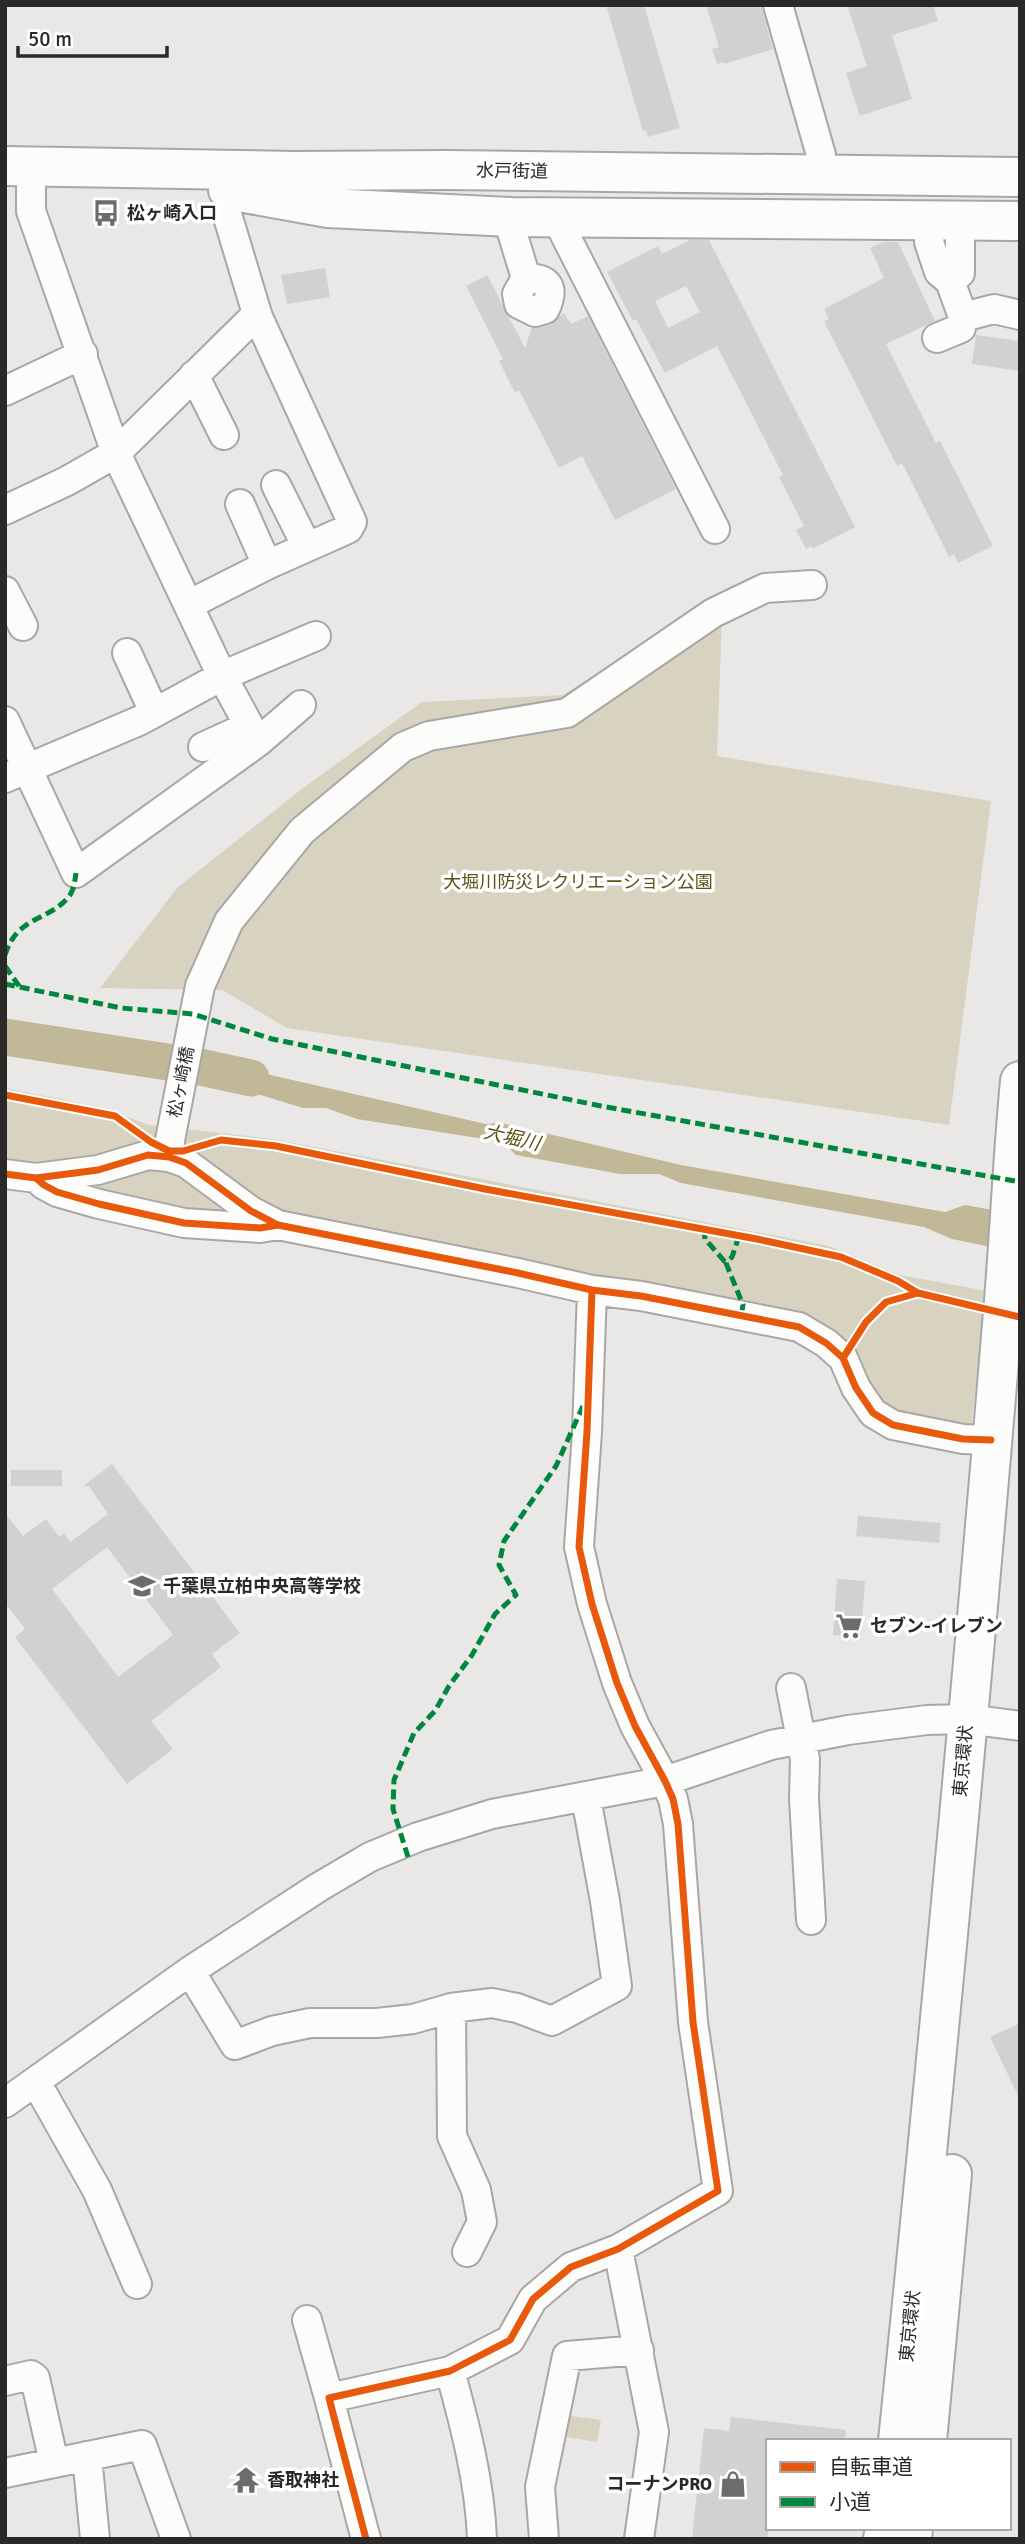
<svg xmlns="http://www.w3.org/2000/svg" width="1025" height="2544" viewBox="0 0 1025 2544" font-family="Signika,'Noto Sans JP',sans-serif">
<rect width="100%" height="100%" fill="#e9e8e7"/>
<path fill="#d8d3c0" d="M718,598L722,616L717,756L991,801L949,1125L287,1028L222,990L100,988L177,888L303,788L422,702L563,695Z
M5,1088L100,1107L149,1125L273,1139L829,1246L900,1275L1020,1297V1376L978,1366L971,1430L895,1418L873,1401L840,1345L193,1217L5,1166Z
M563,2415L601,2420L597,2442L561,2436Z"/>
<path fill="#c0b896" d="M204,1060L486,1124L502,1123L681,1165L945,1212L965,1205L1020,1215V1253L952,1239L924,1227L681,1183L659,1174H620L516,1155L503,1142L357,1119L326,1108H303L202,1077Z"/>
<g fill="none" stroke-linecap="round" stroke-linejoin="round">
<path stroke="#c0b896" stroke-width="37" d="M5,1037L200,1067L251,1078"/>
</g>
<path fill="#d2d1d0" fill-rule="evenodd" d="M606,5H644L680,128L648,137L646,131H643Z
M706,5H761L773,49L724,64L723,62L717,64L712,49L719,47Z
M847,5H933L938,21L892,35L912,99L860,116L846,73L867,66Z
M690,240H709L855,527L812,549L811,546L806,549L796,530L804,526L779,477L783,475L717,346L665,373L636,319L633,321L607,272L658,246L662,254ZM686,286L700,312L668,328L655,301Z
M883,242H898L935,321L886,344L936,443L940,441L993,546L958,563L954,554L949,557L902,463L897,466L824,321L829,319L824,309L884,278L870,248Z
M325,268L330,297L287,304L281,275Z
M487,275L525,348L532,327L550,325L564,313L571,324L588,316L676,489L615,520L582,456L559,468L519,390L515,393L499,361L503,359L466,286Z
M976,335L1020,341V371L972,364Z
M112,1464L240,1633L212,1654L221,1667L151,1721L173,1749L127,1784L15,1637L25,1629L5,1603V1513L23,1536L46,1519L59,1537L64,1533L70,1542L108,1514L89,1486H83ZM107,1547L173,1635L118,1677L52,1589Z
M11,1470H62V1486H11Z
M858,1516L941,1523L939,1543L856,1536Z
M837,1579L865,1581L861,1638L833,1635Z
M1020,2023V2100L990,2037Z
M731,2417L846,2430L845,2441H768V2539H692L704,2428L729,2431Z"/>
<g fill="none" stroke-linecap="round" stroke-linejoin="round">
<defs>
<path id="minor" d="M778,5L821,155
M511,217V229L526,278L517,294L519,304L535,312L545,309C555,288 549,278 526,278
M561,218L562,229L715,529
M930,220L929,242L939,272L950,281L963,317L994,309L1020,315
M950,281L960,273V220
M937,338L961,328L963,317
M194,375L224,435
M5,391L83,354
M276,485L307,547
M240,504L267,565
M5,510L67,481L116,453L251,320L258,317
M5,591L23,626
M188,605L267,565L348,529L352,522L258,317L227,214L228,190
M127,653L154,712
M5,721L76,873L258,742L222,676L116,453L31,211V187
M258,742L301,705
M203,747L249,726
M5,778L141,720L222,676L316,636
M169,1157L170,1140L200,986L229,921L302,831L403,747L429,736L567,713L713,613L765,588L812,585
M5,1174L36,1178L44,1185L57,1192L99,1204L184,1223L260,1228L278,1225L518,1273L592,1290L641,1296L799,1327L826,1343L843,1358L856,1388L873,1413L893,1425L963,1439L991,1440
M36,1178L98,1170L148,1155L169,1157L186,1163L251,1211L278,1225
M791,1688L805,1759L804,1799L811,1920
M190,1971L235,2045L272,2031L310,2023H377L413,2019L451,2008L492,2003L517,2008L552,2021L617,1986L605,1901L586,1798
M451,2008L452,2136L476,2190L482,2222L467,2252
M36,2082L97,2190L137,2284
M5,2103L190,1971L319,1887L370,1857L418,1837L492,1814L665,1781L771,1745L848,1730L927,1720L967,1719L1020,1726
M618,2249L654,2432L639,2539
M307,2320L329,2398
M450,2371C465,2425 480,2483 482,2539
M5,2381L31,2375L35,2378L54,2463
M87,2456L95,2539
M5,2473L142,2445L176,2539
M366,2539L329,2398L450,2371L510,2340L533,2299L571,2267L618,2249L718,2191L693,2022L678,1824L673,1799L665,1781L635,1726L617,1683L592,1604L579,1547L587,1432L592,1290
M544,2539L540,2487L567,2356L639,2350"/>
<path id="highway" d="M5,166L295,171L446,170L1020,177
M228,190L328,208L511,217L1020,221
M898,2441C937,2061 973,1680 1004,1300C1010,1227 1013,1154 1020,1081
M927,2441L952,2174
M883,2539L885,2528
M912,2539L913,2528"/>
</defs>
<use href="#minor" stroke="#a8a7a6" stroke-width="32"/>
<use href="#highway" stroke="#a8a7a6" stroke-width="42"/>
<use href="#minor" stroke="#fcfcfb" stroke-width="28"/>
<use href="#highway" stroke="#fcfcfb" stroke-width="38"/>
<path stroke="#00873e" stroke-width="5" stroke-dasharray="10 5" stroke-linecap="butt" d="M5,955C18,914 50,922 70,895C74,889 75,880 76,873
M5,966L19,986
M5,984L121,1008L193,1014L272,1039L601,1106L1020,1182
M704,1229L705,1239L726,1263
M739,1236L732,1257L726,1263L743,1305L741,1316
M408,1857L393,1809L394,1780L414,1733L435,1711L449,1686L472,1655L495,1614L516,1595L499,1565L504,1541L556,1466L583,1406"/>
<defs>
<path id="cycleway" d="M5,1095L115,1116L151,1142L169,1151H183L221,1140L276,1146L485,1189L757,1239L841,1257L898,1281L918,1293L1020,1317
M5,1174L36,1178L44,1185L57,1192L99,1204L184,1223L260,1228L278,1225L518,1273L592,1290L641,1296L799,1327L826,1343L843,1358L856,1388L873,1413L893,1425L963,1439L991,1440
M36,1178L98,1170L148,1155L169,1157L186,1163L251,1211L278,1225
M843,1358L866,1322L886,1302L918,1293
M366,2539L329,2398L450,2371L510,2340L533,2299L571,2267L618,2249L718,2191L693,2022L678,1824L673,1799L665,1781L635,1726L617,1683L592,1604L579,1547L587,1432L592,1290"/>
</defs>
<use href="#cycleway" stroke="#fff" stroke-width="11"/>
<use href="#cycleway" stroke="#e8590c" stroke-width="7"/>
</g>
<defs>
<symbol id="bus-bare" viewBox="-9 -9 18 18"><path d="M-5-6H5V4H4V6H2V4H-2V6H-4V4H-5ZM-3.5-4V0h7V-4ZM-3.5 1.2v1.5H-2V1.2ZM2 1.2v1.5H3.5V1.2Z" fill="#6d6c6b" stroke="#fff" stroke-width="2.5" paint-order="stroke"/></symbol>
<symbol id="school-bare" viewBox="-9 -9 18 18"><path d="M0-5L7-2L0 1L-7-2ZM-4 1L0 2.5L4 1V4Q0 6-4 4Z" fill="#6d6c6b" stroke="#fff" stroke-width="2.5" paint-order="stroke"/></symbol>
<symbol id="supermarket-bare" viewBox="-9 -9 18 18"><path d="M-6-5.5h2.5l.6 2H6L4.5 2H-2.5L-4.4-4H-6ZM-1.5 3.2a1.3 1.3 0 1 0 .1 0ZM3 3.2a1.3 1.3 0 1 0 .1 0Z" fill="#6d6c6b" stroke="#fff" stroke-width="2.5" paint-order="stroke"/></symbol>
<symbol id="temple-bare" viewBox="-9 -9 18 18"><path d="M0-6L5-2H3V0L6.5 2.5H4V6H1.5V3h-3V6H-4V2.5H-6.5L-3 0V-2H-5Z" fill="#6d6c6b" stroke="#fff" stroke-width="2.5" paint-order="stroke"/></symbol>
<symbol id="shop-bare" viewBox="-9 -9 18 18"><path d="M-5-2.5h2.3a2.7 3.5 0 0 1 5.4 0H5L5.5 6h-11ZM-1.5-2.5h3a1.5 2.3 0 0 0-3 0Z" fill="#6d6c6b" stroke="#fff" stroke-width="2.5" paint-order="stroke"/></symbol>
</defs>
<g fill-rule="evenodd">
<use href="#bus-bare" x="87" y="194" width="38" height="38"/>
<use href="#school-bare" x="123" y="1567" width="38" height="38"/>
<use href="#supermarket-bare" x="830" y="1607" width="38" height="38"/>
<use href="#temple-bare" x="227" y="2461" width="38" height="38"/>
<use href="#shop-bare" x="714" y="2465" width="38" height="38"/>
</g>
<g text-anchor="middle" stroke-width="7" stroke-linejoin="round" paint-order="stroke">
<g font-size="18" fill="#2a2928" stroke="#fff">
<text transform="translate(512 171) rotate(1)" y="6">水戸街道</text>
<text transform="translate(181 1082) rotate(-79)" y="6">松ヶ崎橋</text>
<text transform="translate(963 1761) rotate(-85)" y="6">東京環状</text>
<text transform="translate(910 2326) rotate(-84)" y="6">東京環状</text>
</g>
<g font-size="18" font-weight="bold" fill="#2a2928" stroke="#fff" text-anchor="start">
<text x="127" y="219">松ヶ崎入口</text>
<text x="163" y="1592">千葉県立柏中央高等学校</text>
<text x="870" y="1632">セブン-イレブン</text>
<text x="267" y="2486">香取神社</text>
<text x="712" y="2490" text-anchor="end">コーナンPRO</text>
</g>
<g font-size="18" fill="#5f5318" stroke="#fff">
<text x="578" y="888">大堀川防災レクリエーション公園</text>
</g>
<g font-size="19" font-style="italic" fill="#5d5116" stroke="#fff">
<text transform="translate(512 1137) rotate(13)" y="7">大堀川</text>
</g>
</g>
<rect width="1025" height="2544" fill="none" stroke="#2a2928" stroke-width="14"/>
<rect x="766" y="2439" width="245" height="91" fill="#ffffff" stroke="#aaa9a9" stroke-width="2"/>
<rect x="780" y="2462" width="35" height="10" fill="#e8590c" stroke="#aaa9a9" stroke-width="2"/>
<text x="829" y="2474" font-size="21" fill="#2a2928">自転車道</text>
<rect x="780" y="2497" width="35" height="10" fill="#00873e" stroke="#aaa9a9" stroke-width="2"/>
<text x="829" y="2509" font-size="21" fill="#2a2928">小道</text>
<path d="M18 46v10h149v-10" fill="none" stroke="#2a2928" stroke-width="3.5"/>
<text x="28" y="46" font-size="21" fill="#2a2928" stroke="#ffffff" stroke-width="5" paint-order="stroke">50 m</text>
</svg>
